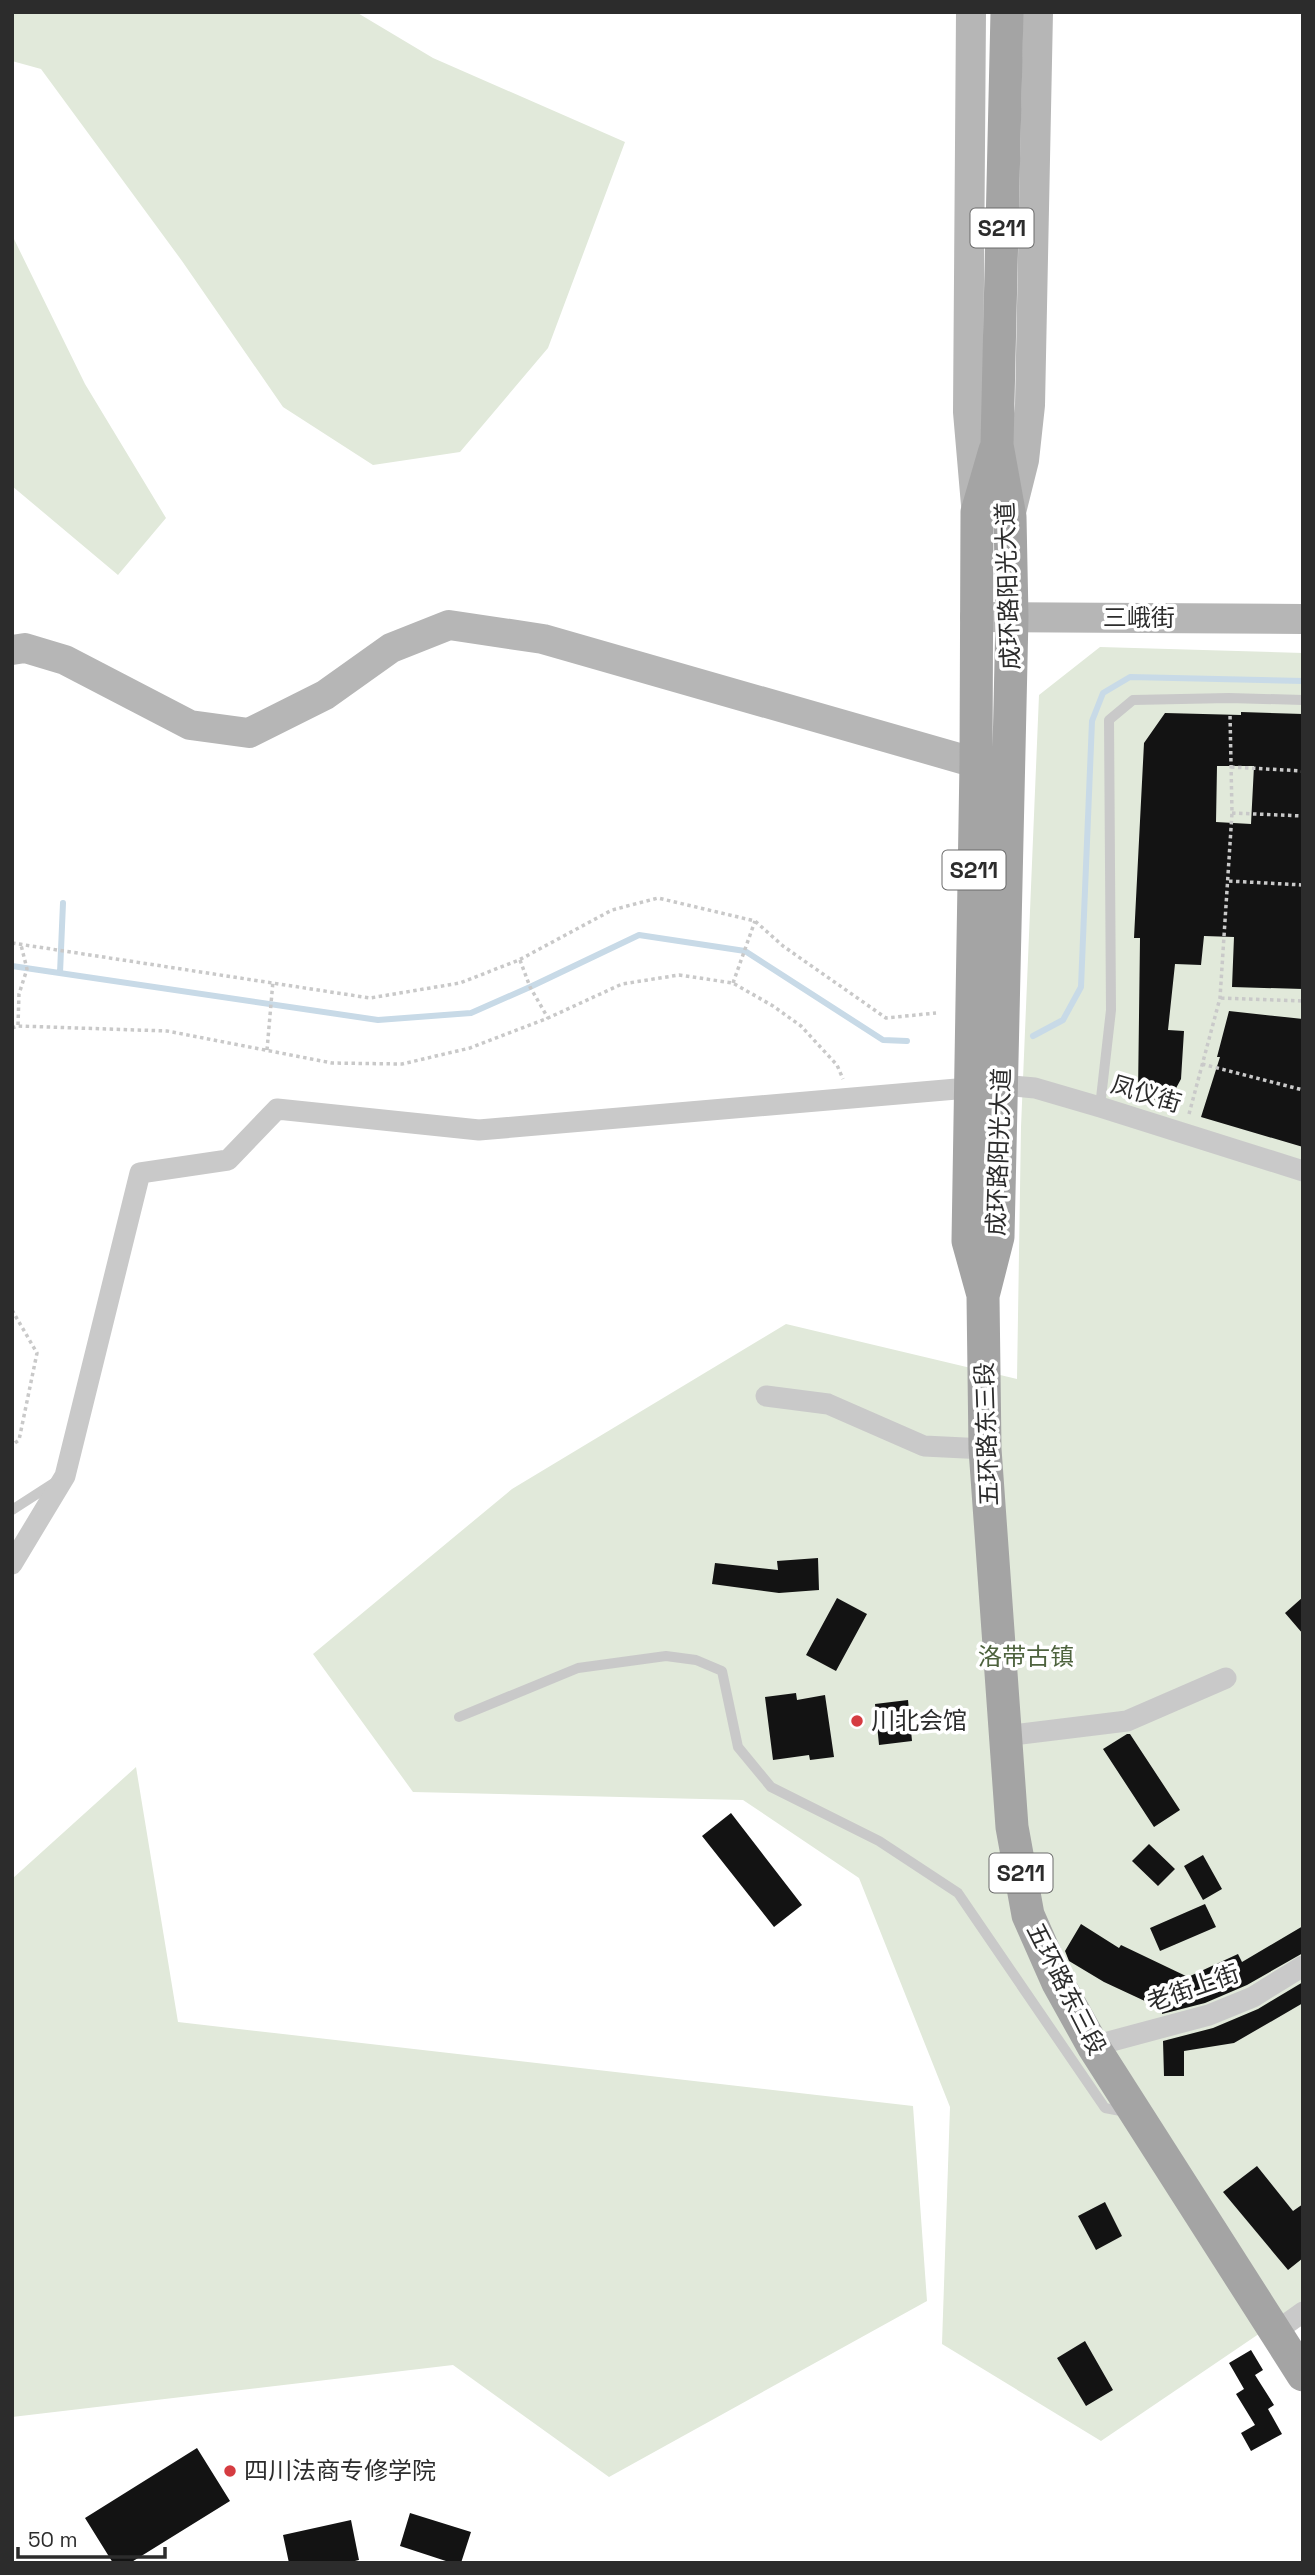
<svg xmlns="http://www.w3.org/2000/svg" width="1315" height="2575" viewBox="0 0 1315 2575" font-family="'Space Grotesk','Noto Sans SC',sans-serif">
<rect width="100%" height="100%" fill="#fff"/>
<path fill="#e1e9da" d="M12,12H356L433,58L625,142L548,348L460,452L373,465L283,407L182,261L41,69L12,61Z
M12,235L85,384L166,518L118,575L12,486Z
M1100,647L1303,653V2304L1101,2441L942,2344L950,2107L859,1878L743,1800L413,1792L313,1654L512,1489L786,1324L1017,1379L1021,1127L1039,695Z
M136,1767L178,2022L913,2106L927,2301L609,2477L453,2365L12,2417V1879Z"/>
<g fill="none" stroke-linecap="round" stroke-linejoin="round">
<path stroke="#c8dae7" stroke-width="6" d="M12,966L378,1020L471,1013L530,987L639,935L745,951L883,1040L907,1041
M60,973L63,903
M1033,1036L1063,1020L1081,987L1092,721L1103,693L1130,677L1303,681"/>
</g>
<path fill="#131313" fill-rule="evenodd" d="M1241,712L1303,714V989L1232,987L1234,937L1204,936L1201,965L1175,964L1168,1030L1184,1031L1181,1079L1168,1103L1138,1095L1140,938H1134L1144,743L1165,713L1241,715ZM1217,766H1254L1251,824L1216,822Z
M1229,1011L1303,1019V1147L1201,1117L1220,1057H1217Z
M818,1558L819,1590L779,1593L712,1584L715,1563L778,1570L777,1561Z
M1303,1597V1634L1285,1613Z
M837,1598L867,1614L836,1671L806,1655Z
M796,1693L797,1700L825,1695L834,1757L810,1760L809,1755L773,1760L765,1697Z
M908,1700L912,1741L879,1745L875,1704Z
M1127,1734H1130L1180,1810L1154,1827L1103,1749Z
M731,1813L802,1905L774,1927L702,1836Z
M1149,1844L1175,1869L1158,1886L1132,1861Z
M1203,1855L1222,1889L1203,1900L1184,1866Z
M1205,1904L1216,1927L1160,1951L1150,1928Z
M1081,1924L1119,1948L1121,1945L1188,1977L1238,1954L1242,1962L1303,1926V1953L1247,1985L1205,2003L1162,2014V2009L1104,1982L1069,1961L1065,1951Z
M1303,1982V2003L1234,2043L1184,2051V2076H1164L1163,2041L1213,2028L1258,2009Z
M1257,2166L1293,2211L1303,2204V2258L1288,2270L1223,2192Z
M1105,2202L1122,2236L1096,2250L1078,2216Z
M1085,2341L1113,2390L1086,2406L1057,2358Z
M1251,2350L1263,2370L1255,2375L1274,2405L1268,2409L1282,2434L1251,2451L1241,2433L1255,2425L1236,2394L1244,2389L1229,2363Z
M197,2448L230,2501L130,2563H113L85,2518Z
M410,2513L471,2532L461,2563H452L400,2546Z
M351,2520L359,2560L347,2563H289L283,2535Z"/>
<g fill="none" stroke-linecap="round" stroke-linejoin="round">
<path stroke="#c9c9c9" stroke-width="3.5" stroke-dasharray="3.5 3.5" stroke-linecap="butt" d="M1231,767L1303,771
M1232,813L1303,816
M1229,881L1303,885
M12,943L370,998L460,983L519,960L612,910L658,898L755,921L783,946L886,1018L936,1013
M520,960L530,987L548,1018
M733,983L755,921
M1221,998L1303,1001
M18,1025L19,994L27,969L21,945
M12,1028L18,1026L167,1031L332,1063L402,1064L470,1048L548,1018L622,984L679,975L733,983L773,1006L801,1026L837,1065L843,1079
M267,1050L273,981
M1202,1064L1303,1090
M1189,1114L1220,998L1232,813L1230,714
M12,1310L37,1353L19,1440L12,1445"/>
<path stroke="#c9c9c9" stroke-width="10" d="M1100,1107L1111,1010L1109,720L1133,700L1229,698L1303,700
M12,1510L57,1481
M459,1717L578,1668L666,1656L696,1660L722,1671L738,1747L771,1787L879,1841L958,1893L1105,2108L1126,2112"/>
<path stroke="#c9c9c9" stroke-width="21" d="M766,1396L828,1404L924,1446L985,1449
M12,1564L65,1476L140,1173L228,1160L277,1109L479,1130L1003,1085L1035,1088L1100,1107L1303,1171
M1005,1736L1127,1721L1226,1678
M1093,2046L1209,2015L1253,1997L1303,1966
M1275,2332L1303,2312"/>
<path stroke="#b6b6b6" stroke-width="30" d="M971,12L968,412L976,505
M1010,516L1024,460L1030,405L1038,12
M975,617L1303,619
M12,650L25,648L65,660L190,725L249,733L325,695L391,648L449,625L543,639L976,763"/>
<path stroke="#a4a4a4" stroke-width="33" d="M1007,12L997,445L1010,517L1012,617L998,1237L983,1296L985,1449L1012,1827L1028,1915L1058,1983L1093,2046L1303,2375
M983,1295L968,1241L976,763L977,512L995,450"/>
</g>
<g fill="#d53c41" stroke="#fff" stroke-width="2.5">
<circle cx="857" cy="1721" r="7"/>
<circle cx="230" cy="2471" r="7"/>
</g>
<g text-anchor="middle" stroke-width="7" stroke-linejoin="round" paint-order="stroke">
<g fill="#fff" stroke="#6b6b6b" stroke-width="2">
<rect x="970.5" y="208.5" width="63" height="39" rx="5"/>
<rect x="942.5" y="850.5" width="63" height="39" rx="5"/>
<rect x="989.5" y="1853.5" width="63" height="39" rx="5"/>
</g>
<g font-size="23" font-weight="bold" fill="#2c2c2c">
<text x="1002" y="236">S211</text>
<text x="974" y="878">S211</text>
<text x="1021" y="1881">S211</text>
</g>
<g font-size="24" fill="#2c2c2c" stroke="#fff">
<text transform="translate(1008 586) rotate(-92)" y="8">成环路阳光大道</text>
<text x="1139" y="626">三峨街</text>
<text transform="translate(1146 1094) rotate(17)" y="8">凤仪街</text>
<text transform="translate(999 1152) rotate(-88)" y="8">成环路阳光大道</text>
<text transform="translate(987 1434) rotate(-92)" y="8">五环路东三段</text>
<text transform="translate(1193 1988) rotate(-19)" y="8">老街上街</text>
<text transform="translate(1066 1989) rotate(63)" y="8">五环路东三段</text>
</g>
<g font-size="24" fill="#4e633e" stroke="#fff">
<text x="1026" y="1665">洛带古镇</text>
</g>
<g font-size="24" fill="#2c2c2c" stroke="#fff" text-anchor="start">
<text x="871" y="1729">川北会馆</text>
<text x="244" y="2479">四川法商专修学院</text>
</g>
</g>
<rect width="1315" height="2575" fill="none" stroke="#2c2c2c" stroke-width="28"/>
<path d="M18 2547v10h147v-10" fill="none" stroke="#2c2c2c" stroke-width="3.5"/>
<text x="28" y="2547" font-size="21" fill="#2c2c2c" stroke="#ffffff" stroke-width="5" paint-order="stroke">50 m</text>
</svg>
